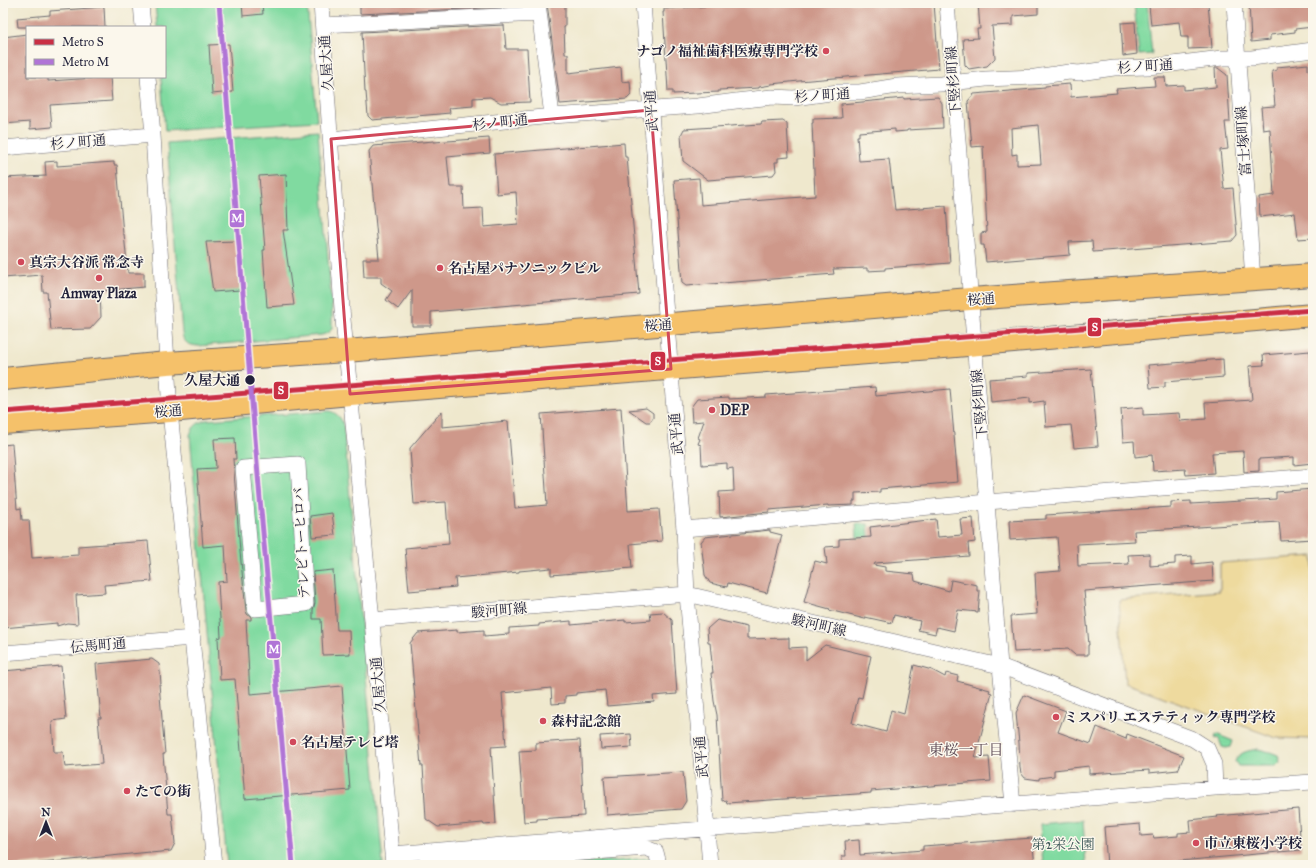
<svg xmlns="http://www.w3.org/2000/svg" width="1316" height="868" viewBox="0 0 1316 868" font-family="'IM FELL Great Primer','Noto Serif JP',serif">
<rect width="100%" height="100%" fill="#fbf7ec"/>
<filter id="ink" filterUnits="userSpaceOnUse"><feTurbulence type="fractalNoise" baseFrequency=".025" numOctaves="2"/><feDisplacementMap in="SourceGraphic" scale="8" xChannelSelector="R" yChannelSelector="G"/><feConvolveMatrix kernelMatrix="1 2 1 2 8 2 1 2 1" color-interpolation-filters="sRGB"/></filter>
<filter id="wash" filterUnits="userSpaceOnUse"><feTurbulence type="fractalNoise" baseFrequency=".012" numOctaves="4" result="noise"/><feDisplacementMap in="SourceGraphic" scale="16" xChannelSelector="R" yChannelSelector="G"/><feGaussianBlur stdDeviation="0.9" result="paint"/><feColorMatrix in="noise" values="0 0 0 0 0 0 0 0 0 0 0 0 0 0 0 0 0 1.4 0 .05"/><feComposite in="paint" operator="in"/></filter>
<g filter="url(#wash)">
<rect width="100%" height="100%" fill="#efe8cd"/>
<path fill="#80daa0" stroke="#517e6e" d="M155,3H307L317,121L165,131L161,77H165V27H157Z
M1134,3H1147L1152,54L1139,55Z
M318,131L332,310V329L328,333L322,335L198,346C189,345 183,343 182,333L167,143Z
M330,411C346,417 343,428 345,443L383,865H227L190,435C193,426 197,423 206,420Z
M856,524H868L871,563L859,564Z
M1216,734L1233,741L1231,747L1226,748L1222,747L1219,739L1215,737Z
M1258,749L1270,752L1278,755L1280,762L1276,766H1238L1235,761C1241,751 1248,751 1258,749Z
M1083,820L1086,865H1043L1040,824Z
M660,857L661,865H551L615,860V861Z"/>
<path fill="#eeda9e" stroke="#887e6c" d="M1313,556V739L1276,738L1125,683L1119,600L1220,591V563Z"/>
<g id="blocks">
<path fill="#ce988a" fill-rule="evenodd" d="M242,3H262L263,14L243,16Z
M360,3H503L504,7L360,14Z
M547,3H565V27H564L565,54H568V73L621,67L622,82L630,81L631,95L627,99L560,104Z
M757,3H934L939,69L799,81L771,84V85L759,87V88L719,90V92L673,94V91H668L663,12H664V9Z
M978,3H1038V14L1013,16V25L992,26L995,58L987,66L969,69L965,65L963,39L978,38L977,29H980Z
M1185,3H1208L1212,48L1188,49V37H1181L1179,22L1151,25L1149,6Z
M1249,3H1313V27L1295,29V32L1270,35V40L1251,42Z
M104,7L105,27H18L17,18L50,15V11Z
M1135,22L1137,54L1123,56L1121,23Z
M504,25L506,49H527L530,102L501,103L490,97L473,98V106L449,108L450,113L372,120L368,116L366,92H365L362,32Z
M27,34V77H48V81L110,77L112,101L50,105L52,127L30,129V122L3,124V37Z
M229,44L233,92L212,94L209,45Z
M1308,64V70L1313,69V238L1298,239L1295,213L1260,217L1259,197L1274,195L1270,129L1263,130L1261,107L1275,106L1272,71L1277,70V67Z
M1215,68H1218L1227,75L1230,122H1225L1228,149L1220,150L1224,189L1233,188L1237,235L1232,241L1093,252L1092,241L1069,242L1070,255L986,262L984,245H981V233L987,232L983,146L972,147L968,101L974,94L1045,88V86L1070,84L1071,97L1117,93L1116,89L1155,86L1154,77H1165L1166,86L1184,85V90L1216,87ZM1038,125L1041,164L1017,165V154L1012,155L1011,128Z
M938,97L942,103L943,128L907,130V131L895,132V129L859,132V136H857L859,161L889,159L895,210L946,206L950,263L885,268V270L867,271V268L833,269L834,274L686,286L682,283L674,180L699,178L701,205L815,196L812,123H813V119L842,118L841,104L904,98V99Z
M783,121L787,124L789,157L778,158V162H775L776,171L773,175L708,180L683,161L681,135L684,129L761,124L762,122Z
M489,138L490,153L447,157L450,187H463L464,209L483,208L484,227L518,224L516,192L497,194L494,154L624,143L625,157H627L639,294L431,312V326H412V290L398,309L386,300L392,291L381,283V277H364L363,259H379L369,151L373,146L434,141V142Z
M57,161V166L114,162V165H117L123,234H124L128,273H144V287L100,291L101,317L90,329L51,330L47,292H43L42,275L3,278V178L46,176L45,162Z
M286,174L288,230H283L294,305L267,307L263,250H265L259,176Z
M237,241L240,290L213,292L206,242Z
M1310,351L1313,393V407H1312L1313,463L1294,465V457L1259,459V471L1244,472L1243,451L1212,453L1214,473L1186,475L1185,469L1153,471L1152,455L1135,457L1134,441L1123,442L1121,409L1143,407V415L1179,413L1180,421L1206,419L1205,403L1252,400L1249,366L1264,365L1263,355Z
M1223,359L1224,377L1165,382V387L1150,388L1148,365Z
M1091,369L1098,446L1074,448L1071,425L1046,427L1044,401L1030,403V398L991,402L989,379L1028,376V373Z
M875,387L876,396L950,389L958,482L880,489V492L855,493V501H853V505L828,506V505L769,510V512L720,517L719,492L734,491L733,468L727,469V463L702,465L701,445L698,444L700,439L698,438L704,421L692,422L691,407L697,399L729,397V399L766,397V395Z
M621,408L628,511L659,509L662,541L630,544L632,568L551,575V568L519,571V572L455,578L456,587L409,591L405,548L449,544L446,502L414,504L410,450V448L442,411V427L508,421L515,508L547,505L541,414Z
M646,408L653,413V418L650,422H646L629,410Z
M235,438L236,459H233L240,552L246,610L247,614L251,617V620H246L250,694L342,686L350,790L245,799L235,679L220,680L218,638L221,637L218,582L227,581L225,545L203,547L197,469L216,468L214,439Z
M12,444L17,509L21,508L22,520H29L32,558L78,555V546L148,541L152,581L104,585L105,593L76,595L78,624L67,623L57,626V623L3,628V445Z
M1313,489V539L1281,541L1279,522L1134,531L1135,541L1077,544L1078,566L1129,564L1128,555L1150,554V566L1175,564V557L1192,556V564L1212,562L1213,581L1084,591L1089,645H1088V655H1075L1068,649L1014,652L1011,616L1037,614L1035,573L1060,571L1057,537L1010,540L1009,521L1046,519V515L1171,507V502L1191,501V504L1276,499V492Z
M332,513L335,535L312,537L310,516Z
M973,518L975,542L968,543L969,556L875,563L874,565L885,567V571L914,574L915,581L949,591L951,580L977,585V591H980L978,612L958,610L954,631L937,627L935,634L918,630L920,621L894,615L892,623L865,617V619L829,610L830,609L804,602L815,561L827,564L825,547L839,546V539L871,537L870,527L936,519L938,537L962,535L960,519Z
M770,530V532L782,535L767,593L728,583L727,587L710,583L705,575L701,542L705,537Z
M333,570L337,630H349L350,654L323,655L321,619H313V610L315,603L313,572Z
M663,612L672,620L677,694L653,696L654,702L607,706L605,690L576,693V695L565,696V703L552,704L551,688L502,693L506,746L491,747L496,824L484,825L483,823L438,827L426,819L423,766H421L410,643L418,633L457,630V632L484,630V636L509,634V628L539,626V624L571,621V625L625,620V622L651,620L650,613Z
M717,620L747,627V639L789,638V648L806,647V660L825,645L871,656L862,698L858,697L852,723L886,732L891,710L904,714L914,665L932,670L945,677L946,673L958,676L957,681L990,690L989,692L992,693L975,758L989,757L991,781L871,791V793L727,803L726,800L722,801L717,715L714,701L711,673H713L710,643H708L707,629Z
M152,659L159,664L160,672L161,684H159L165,754H163L168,814H172L175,843L171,851L150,853V852L22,865H3V671L61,666L66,719L52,721L54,752H63L65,767L102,764L98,718H101L96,664Z
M1024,695L1066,711L1058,732L1091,744L1097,727L1126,739L1127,734L1184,756L1178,770L1149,773V770L1089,774V766L1054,770V776L1039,778V780L1025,778L1021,773L1020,768L1019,743L1016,713Z
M631,734L632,747L601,749L600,736Z
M580,740L584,816L537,819V821L524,822L519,751L536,750V743Z
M683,772L686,801L681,809L607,815L604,777Z
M1298,809L1301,850L1136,865H1107L1104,827L1140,824L1141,836L1153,835L1154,838L1178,836V833L1191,832L1190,820L1217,817L1216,816Z
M1032,838L1035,865H842V856H846L845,841L859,840L860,855L923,850V846Z"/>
</g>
</g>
<g filter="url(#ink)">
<use href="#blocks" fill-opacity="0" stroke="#6a676e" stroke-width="1"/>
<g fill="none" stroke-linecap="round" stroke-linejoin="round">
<defs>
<path id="minor" d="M141,3L143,27
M321,3L342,309L372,620L393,865
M538,3L552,116
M643,3L665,302L684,529L687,594L710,865
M947,3L1000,666L1013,805
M1234,3L1253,280
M323,25L539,14
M148,77L153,135L170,411L214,865
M331,139L552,116L698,106L736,101L772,97L794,98L838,92H860L897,86L941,84L986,79L1035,77L1069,72L1079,73L1114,68L1148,67L1222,58H1252L1313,50
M3,148L153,135
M298,464L306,604L255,609L243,468Z
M684,529L987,502L1313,476
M372,620L687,594L1000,666L1193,739L1207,748L1214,764L1215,788
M3,653L193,638
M392,854L1215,788L1313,782
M429,865L646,848L656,852L658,860"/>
<path id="highway" d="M3,379L167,363L346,351L970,299L1313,275
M3,423L170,411L350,394L944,347L1313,315"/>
</defs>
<use href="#minor" stroke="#6a676e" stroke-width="16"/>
<use href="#highway" stroke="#6a676e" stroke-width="24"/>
<use href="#minor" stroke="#fff" stroke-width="15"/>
<use href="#highway" stroke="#f5c16b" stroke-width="22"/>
<defs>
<path id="metro-1" d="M3,412L1313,310"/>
<path id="metro-2" d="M219,3L260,499L293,865"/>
</defs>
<use href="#metro-1" stroke="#fbf7ec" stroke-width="8"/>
<use href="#metro-2" stroke="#fbf7ec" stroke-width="8"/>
<use href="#metro-1" stroke="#c92f44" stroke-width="5"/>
<use href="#metro-2" stroke="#b074d6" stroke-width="5"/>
</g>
</g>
<path fill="none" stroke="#d1495b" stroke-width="3" stroke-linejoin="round" d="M651,110L671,369L350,394L331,139Z"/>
<g fill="#d1495b" stroke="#fbf7ec" stroke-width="1.5">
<circle cx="826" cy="51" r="4"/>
<circle cx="21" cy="262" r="4"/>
<circle cx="440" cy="268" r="4"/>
<circle cx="99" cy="278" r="4"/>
<circle cx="712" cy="410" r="4"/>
<circle cx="1056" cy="717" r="4"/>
<circle cx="543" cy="721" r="4"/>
<circle cx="293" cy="742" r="4"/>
<circle cx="127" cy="791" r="4"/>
<circle cx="1196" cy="843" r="4"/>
</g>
<circle fill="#22223b" stroke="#fbf7ec" stroke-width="1.5" cx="250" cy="380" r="5.5"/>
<g text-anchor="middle" stroke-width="3" stroke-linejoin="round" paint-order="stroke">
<g font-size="14" font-weight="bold" fill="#22223b" stroke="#fbf7ec" text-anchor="start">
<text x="818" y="56" text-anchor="end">ナゴノ福祉歯科医療専門学校</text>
<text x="29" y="267">真宗大谷派 常念寺</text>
<text x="448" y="273">名古屋パナソニックビル</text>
<text x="99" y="298" text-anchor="middle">Amway Plaza</text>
<text x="720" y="415">DEP</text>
<text x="1064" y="722">ミスパリ エステティック専門学校</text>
<text x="551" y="726">森村記念館</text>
<text x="301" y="747">名古屋テレビ塔</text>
<text x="135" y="796">たての街</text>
<text x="1204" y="848">市立東桜小学校</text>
</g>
<g font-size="14" fill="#22223b" stroke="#fbf7ec">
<text transform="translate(326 63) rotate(-94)" y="5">久屋大通</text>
<text transform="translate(1145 66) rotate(-4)" y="5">杉ノ町通</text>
<text transform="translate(953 81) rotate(-94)" y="5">下竪杉町線</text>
<text transform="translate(822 95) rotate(-4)" y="5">杉ノ町通</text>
<text transform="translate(651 111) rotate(-94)" y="5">武平通</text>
<text transform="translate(500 122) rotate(-6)" y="5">杉ノ町通</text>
<text transform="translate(1243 141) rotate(-94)" y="5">富士塚町線</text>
<text transform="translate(78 142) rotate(-5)" y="5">杉ノ町通</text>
<text transform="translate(981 299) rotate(-4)" y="5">桜通</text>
<text transform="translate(658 325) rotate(-4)" y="5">桜通</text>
<text transform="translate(979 404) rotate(-95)" y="5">下竪杉町線</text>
<text transform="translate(168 411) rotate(-5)" y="5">桜通</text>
<text transform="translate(676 434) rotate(-95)" y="5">武平通</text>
<text transform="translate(301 543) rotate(-93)" y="5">テレビトーヒロバ</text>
<text transform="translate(499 610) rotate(-5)" y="5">駿河町線</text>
<text transform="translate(819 625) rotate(13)" y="5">駿河町線</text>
<text transform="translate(98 645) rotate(-5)" y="5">伝馬町通</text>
<text transform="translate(378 685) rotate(-95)" y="5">久屋大通</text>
<text transform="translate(701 757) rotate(-95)" y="5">武平通</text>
</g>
<g font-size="14" font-weight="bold" fill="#22223b" stroke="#fbf7ec" text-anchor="end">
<text x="240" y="385">久屋大通</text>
</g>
<g font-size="14" fill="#3e5959" stroke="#fbf7ec">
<text x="1063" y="849">第2栄公園</text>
</g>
<g font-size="15" fill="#5e4b57" stroke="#fbf7ec">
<text x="966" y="755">東桜一丁目</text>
</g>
</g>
<g stroke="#fbf7ec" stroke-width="1.5">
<rect x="229" y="209" width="16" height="19" rx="4" fill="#b074d6"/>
<rect x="1087" y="317" width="15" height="20" rx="4" fill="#c92f44"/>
<rect x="650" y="351" width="16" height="20" rx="4" fill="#c92f44"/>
<rect x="273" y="381" width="16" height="19" rx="4" fill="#c92f44"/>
<rect x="266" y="640" width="15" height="19" rx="4" fill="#b074d6"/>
</g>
<g font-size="11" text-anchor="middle" font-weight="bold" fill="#fff">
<text x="237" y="222">M</text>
<text x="1095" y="331">S</text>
<text x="658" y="365">S</text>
<text x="281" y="394">S</text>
<text x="274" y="653">M</text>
</g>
<rect width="1316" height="868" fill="none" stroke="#fbf7ec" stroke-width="16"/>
<rect x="26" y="26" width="140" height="52" fill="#fbf7ec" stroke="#a4a2a5"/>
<rect x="34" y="39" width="20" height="6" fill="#c92f44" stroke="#a4a2a5"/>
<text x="62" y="46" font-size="12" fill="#22223b">Metro S</text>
<rect x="34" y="59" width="20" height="6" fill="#b074d6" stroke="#a4a2a5"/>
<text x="62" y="66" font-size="12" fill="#22223b">Metro M</text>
<g transform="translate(46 822)" stroke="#fbf7ec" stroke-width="3" paint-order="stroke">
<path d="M0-3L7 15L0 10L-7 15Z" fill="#22223b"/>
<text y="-6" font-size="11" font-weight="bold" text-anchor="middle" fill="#22223b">N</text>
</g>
</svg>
